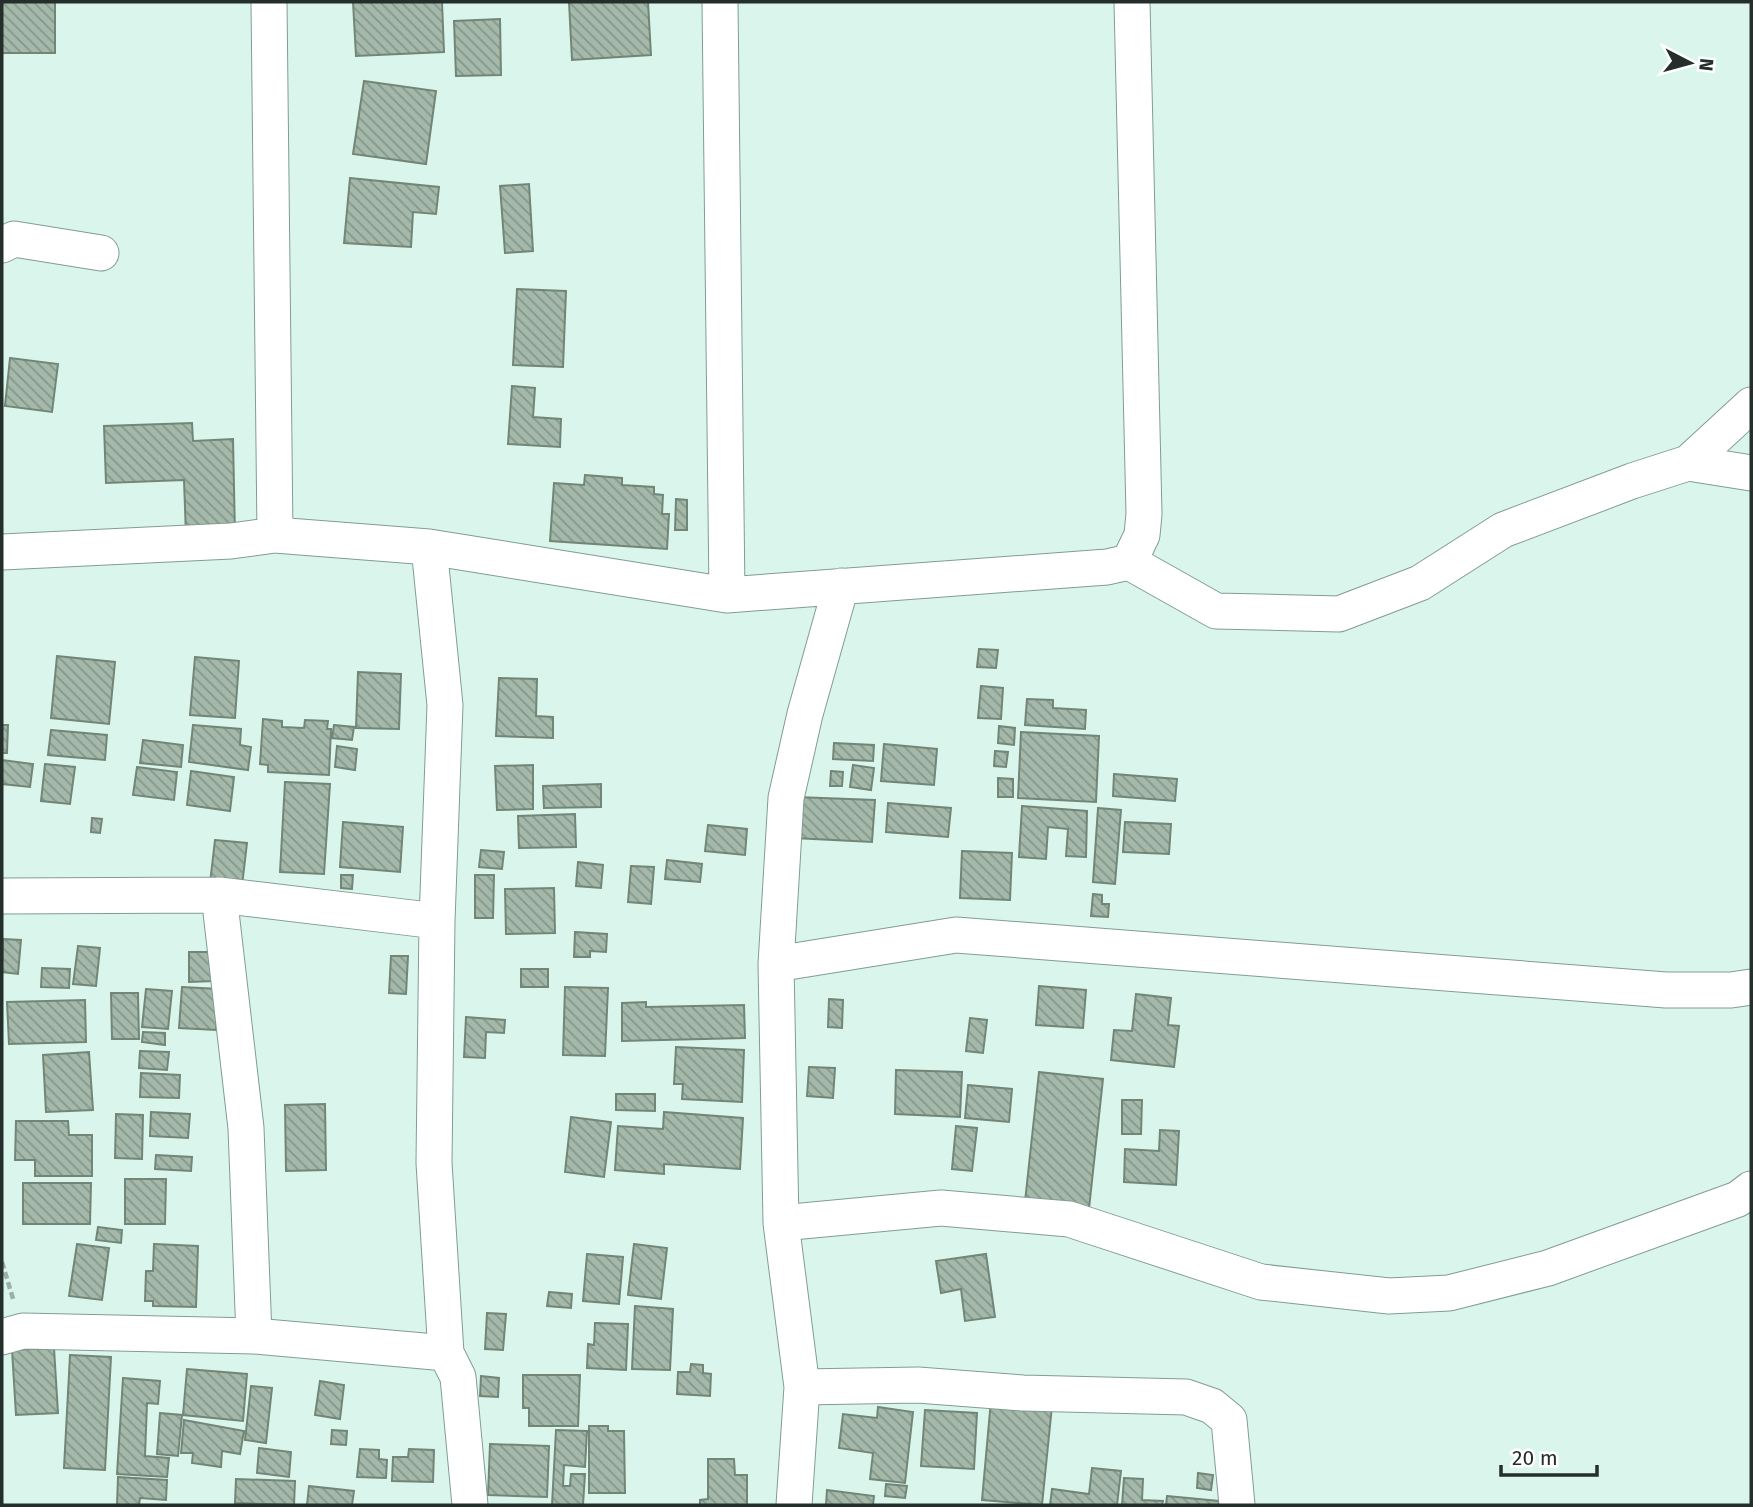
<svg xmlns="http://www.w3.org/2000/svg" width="1753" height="1507" viewBox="0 0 1753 1507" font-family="'Fira Sans',sans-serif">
<defs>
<pattern id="building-back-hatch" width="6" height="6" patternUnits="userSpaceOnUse" patternTransform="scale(1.75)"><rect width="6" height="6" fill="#a4b9aa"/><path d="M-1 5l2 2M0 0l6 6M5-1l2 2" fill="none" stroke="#85978b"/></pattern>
</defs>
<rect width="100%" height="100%" fill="#daf6ec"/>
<path fill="url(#building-back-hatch)" stroke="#728678" stroke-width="2" d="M2,2H55V53H2Z
M353,2H442L444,52L356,56Z
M569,2H648L651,55L572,60Z
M500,19L501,75L456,76L454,21Z
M364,81L436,91L426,164L353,154Z
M350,178L439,187L436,214L413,212L411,247L344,243Z
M529,184L533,251L505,253L500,186Z
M517,289L566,291L563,367L513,365Z
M10,358L58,364L52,412L5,406Z
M512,386L535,388L533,417L561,419L560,447L508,444Z
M192,423L193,441L233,439L235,535L186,536L184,480L106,483L104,426Z
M585,475L622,478V485L654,487V494L663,495L662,514H669L667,549L550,541L554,483L584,485Z
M676,499L687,500V530H675Z
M979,649L998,650L996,668L977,667Z
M57,656L115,662L109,724L51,718Z
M195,657L239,661L235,718L190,715Z
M358,672L401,674L399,729L356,728Z
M499,678L537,679L536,716L553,717V738L496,736Z
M981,686L1003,688L1001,719L978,718Z
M1027,699L1053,700V708L1086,710L1085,729L1025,725Z
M263,719L282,721V727L304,728L305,720L328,721L327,729H331L329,775L268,772V765L260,764Z
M2,725H8L7,753H2Z
M193,725L241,729L240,745L251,747L248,770L189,762Z
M334,725L354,727L352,740L332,738Z
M999,726L1015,728L1014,745L998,743Z
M51,730L107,735L105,760L48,755Z
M1021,732L1099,736L1096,802L1018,798Z
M143,740L183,745L181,767L140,763Z
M834,743L874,745L873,761L833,759Z
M884,744L937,749L934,785L881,781Z
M337,746L357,749L355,770L335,767Z
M995,751L1008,752L1006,767L994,766Z
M2,760L33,764L30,787L2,784Z
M45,764L75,767L70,804L41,801Z
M533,765V809L497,810L495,766Z
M853,765L874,768L871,790L850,787Z
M137,767L177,772L174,800L133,795Z
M191,771L234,777L230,811L187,805Z
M831,771L843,772L842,786H830Z
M1114,774L1177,779L1175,801L1113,796Z
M998,778L1013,779V797H998Z
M285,782L330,784L324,874L280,872Z
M601,784V807L544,808L543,786Z
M796,797L875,800L872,842L794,838Z
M888,803L951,808L948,837L886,832Z
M1022,806L1087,811L1086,857L1066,856L1068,829L1048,827L1046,859L1019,857Z
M1098,808L1121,810L1115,884L1093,882Z
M575,814L576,847L519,848L518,816Z
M92,818L102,819L100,833L91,832Z
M343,822L403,827L400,872L340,867Z
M1125,822L1171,824L1169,854L1123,852Z
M708,825L747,829L745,855L705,851Z
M215,840L247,843L242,886L210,883Z
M481,850L504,852L502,869L479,867Z
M962,851L1012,853L1010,900L960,898Z
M667,860L702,864L700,882L665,879Z
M578,862L603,865L601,888L576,886Z
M631,866L654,867L651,904L628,902Z
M341,875H353L352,889L341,888Z
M475,875H494L493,918H475Z
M554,888L555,933L506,934L505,889Z
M1093,894L1102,895V904H1109L1108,917L1091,916Z
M575,932L607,934L606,952L590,951V957H574Z
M3,939L21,940L18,974L2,972Z
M78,946L100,948L96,986L73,984Z
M189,952H215V981L189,982Z
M391,956H408L406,994L389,993Z
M42,968L70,969L69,988L41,987Z
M521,969H548V987H521Z
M1039,986L1086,990L1083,1028L1036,1025Z
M182,987L219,989L216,1030L179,1028Z
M565,987L608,988L605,1056L563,1055Z
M146,989L172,991L168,1029L142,1027Z
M111,993H138L139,1039H112Z
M1136,994L1171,998L1168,1025L1179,1026L1174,1067L1111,1060L1114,1030L1132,1031Z
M829,999L843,1000L842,1028L828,1027Z
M85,1000L86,1042L9,1044L7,1002Z
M646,1002V1007L744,1005L745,1038L622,1041V1003Z
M466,1017L505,1020L504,1033L486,1032L485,1058L464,1057Z
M970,1018L987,1020L983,1053L966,1051Z
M143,1032L165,1033V1045L142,1042Z
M676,1047L744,1050L742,1102L682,1099L683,1084H674Z
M140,1051L169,1052L167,1070L139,1068Z
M89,1052L93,1110L46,1112L43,1055Z
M809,1067L835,1068L833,1098L807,1096Z
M896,1070L962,1072L960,1117L895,1114Z
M1039,1072L1103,1079L1088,1218L1024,1211Z
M141,1073L180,1075L179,1098L140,1097Z
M968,1085L1012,1089L1009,1122L965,1118Z
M616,1094H655V1111L616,1110Z
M1122,1100H1142L1141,1134H1122Z
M325,1104L326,1170L286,1171L285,1105Z
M151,1112L190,1114L188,1138L150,1136Z
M664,1112L743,1118L740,1169L664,1164V1174L615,1170L618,1126L663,1129Z
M116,1114L143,1115L142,1159L115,1158Z
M571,1117L611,1122L604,1177L565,1172Z
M16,1121H68L69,1135H92V1176H35V1160H15Z
M956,1126L977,1128L972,1171L952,1169Z
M1160,1130L1179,1131L1176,1185L1124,1182L1125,1149L1159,1151Z
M156,1155L192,1157L191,1171L155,1169Z
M125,1179H166L165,1224H125Z
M23,1183H91L90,1224H23Z
M98,1227L122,1230L121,1243L96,1240Z
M77,1244L109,1248L102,1300L69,1296Z
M154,1244L198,1246L196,1307L153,1306V1301H145L146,1271H153Z
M634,1244L667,1248L661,1299L628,1295Z
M587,1254L623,1257L619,1304L583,1301Z
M986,1254L995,1317L965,1321L961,1289L941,1293L936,1261Z
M549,1292L572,1294L571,1308L547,1306Z
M635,1306L673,1309L670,1370L632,1369Z
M487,1313L506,1314L503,1350L485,1349Z
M595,1323L628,1324L626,1370L587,1368L588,1344L594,1345Z
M54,1348L58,1413L16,1415L12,1350Z
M70,1355L111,1357L105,1470L64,1468Z
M691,1364L703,1365V1373L711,1374L710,1396L677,1394L678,1372H690Z
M187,1369L247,1374L243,1421L183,1415Z
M523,1375H580L578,1426H529V1408H523Z
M481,1376L499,1378L498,1397L480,1396Z
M123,1378L160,1381L158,1404L147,1403L145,1456L169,1458L167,1477L117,1474Z
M320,1381L344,1385L340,1419L315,1415Z
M251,1386L272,1388L266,1443L245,1440Z
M991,1400L1052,1406L1042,1505L982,1500Z
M878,1407L913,1412L905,1483L870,1479L873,1453L839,1448L843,1414L877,1418Z
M925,1410L977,1413L974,1469L921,1466Z
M160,1413L182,1415L178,1456L157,1454Z
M184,1420L244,1431L240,1454L222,1451L221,1467L192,1463L193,1453H181Z
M589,1426H608V1431H624L625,1493H589Z
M332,1430L347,1431L346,1445L331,1444Z
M556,1430L587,1431L585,1467L564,1465L563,1486H570L571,1474H585L583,1505H552Z
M490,1444L549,1446L547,1497L488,1495Z
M259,1448L291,1452L289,1477L257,1473Z
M360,1449L379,1450V1459L387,1460L386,1478L357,1477Z
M409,1449L434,1450L433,1482L392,1481L393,1457H408Z
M708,1459H734L735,1475H747V1505H700V1500L708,1499Z
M1092,1468L1121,1471L1117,1505H1050L1052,1489L1089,1494Z
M1198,1473L1213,1475L1211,1490L1197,1488Z
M118,1477L167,1480L166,1500L140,1498L139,1505H117Z
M1124,1478L1143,1479L1142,1500L1163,1501L1162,1505H1122Z
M236,1479L295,1481L294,1505L235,1503Z
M886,1484L907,1486L905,1498L885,1496Z
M309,1486L354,1491L352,1505H307Z
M827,1490L874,1496L873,1505H826Z
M1167,1496L1219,1501V1505H1166Z"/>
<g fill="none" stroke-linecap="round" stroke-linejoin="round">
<defs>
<path id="minor" d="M269,2L275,535
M720,2L727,595
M2,245L14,239L101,253
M1688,463L1751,405
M429,547L445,705L437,921L434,1163L446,1353L458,1377L470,1505
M2,552L231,541L275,535L429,547L727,595L1107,567L1129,562L1142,535L1144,514L1132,2
M1129,562L1216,611L1339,614L1420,583L1503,530L1632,481L1688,463L1751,473
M219,895L246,1128L254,1336
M2,896L219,895L437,921
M776,964L956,935L1666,990H1731L1751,987
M781,1223L941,1208L1069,1219L1261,1282L1389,1296L1449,1293L1548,1268L1738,1199L1751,1189
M2,1337L23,1331L254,1336L446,1353
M802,1387L918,1385L1023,1393L1186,1397L1212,1406L1229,1420L1237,1505
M794,1505L802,1387L781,1223L776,964L786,798L805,714L841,586"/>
</defs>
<use href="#minor" stroke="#829c93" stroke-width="37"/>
<path stroke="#9bb0a9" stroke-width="4.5" stroke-dasharray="7 3.5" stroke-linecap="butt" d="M2,1262L14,1302"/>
<use href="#minor" stroke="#fff" stroke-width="35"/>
</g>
<rect width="1753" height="1507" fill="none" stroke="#242e2b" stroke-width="7"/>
<g transform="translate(1690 63) rotate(96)" stroke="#ffffff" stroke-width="5" paint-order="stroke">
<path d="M0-5L12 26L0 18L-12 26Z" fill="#242e2b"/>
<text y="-10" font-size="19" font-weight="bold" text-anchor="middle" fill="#242e2b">N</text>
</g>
<path d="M1501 1465v10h96v-10" fill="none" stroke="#242e2b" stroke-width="3.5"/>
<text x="1512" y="1465" font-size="21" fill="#242e2b" stroke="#ffffff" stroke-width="5" paint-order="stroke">20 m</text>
</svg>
